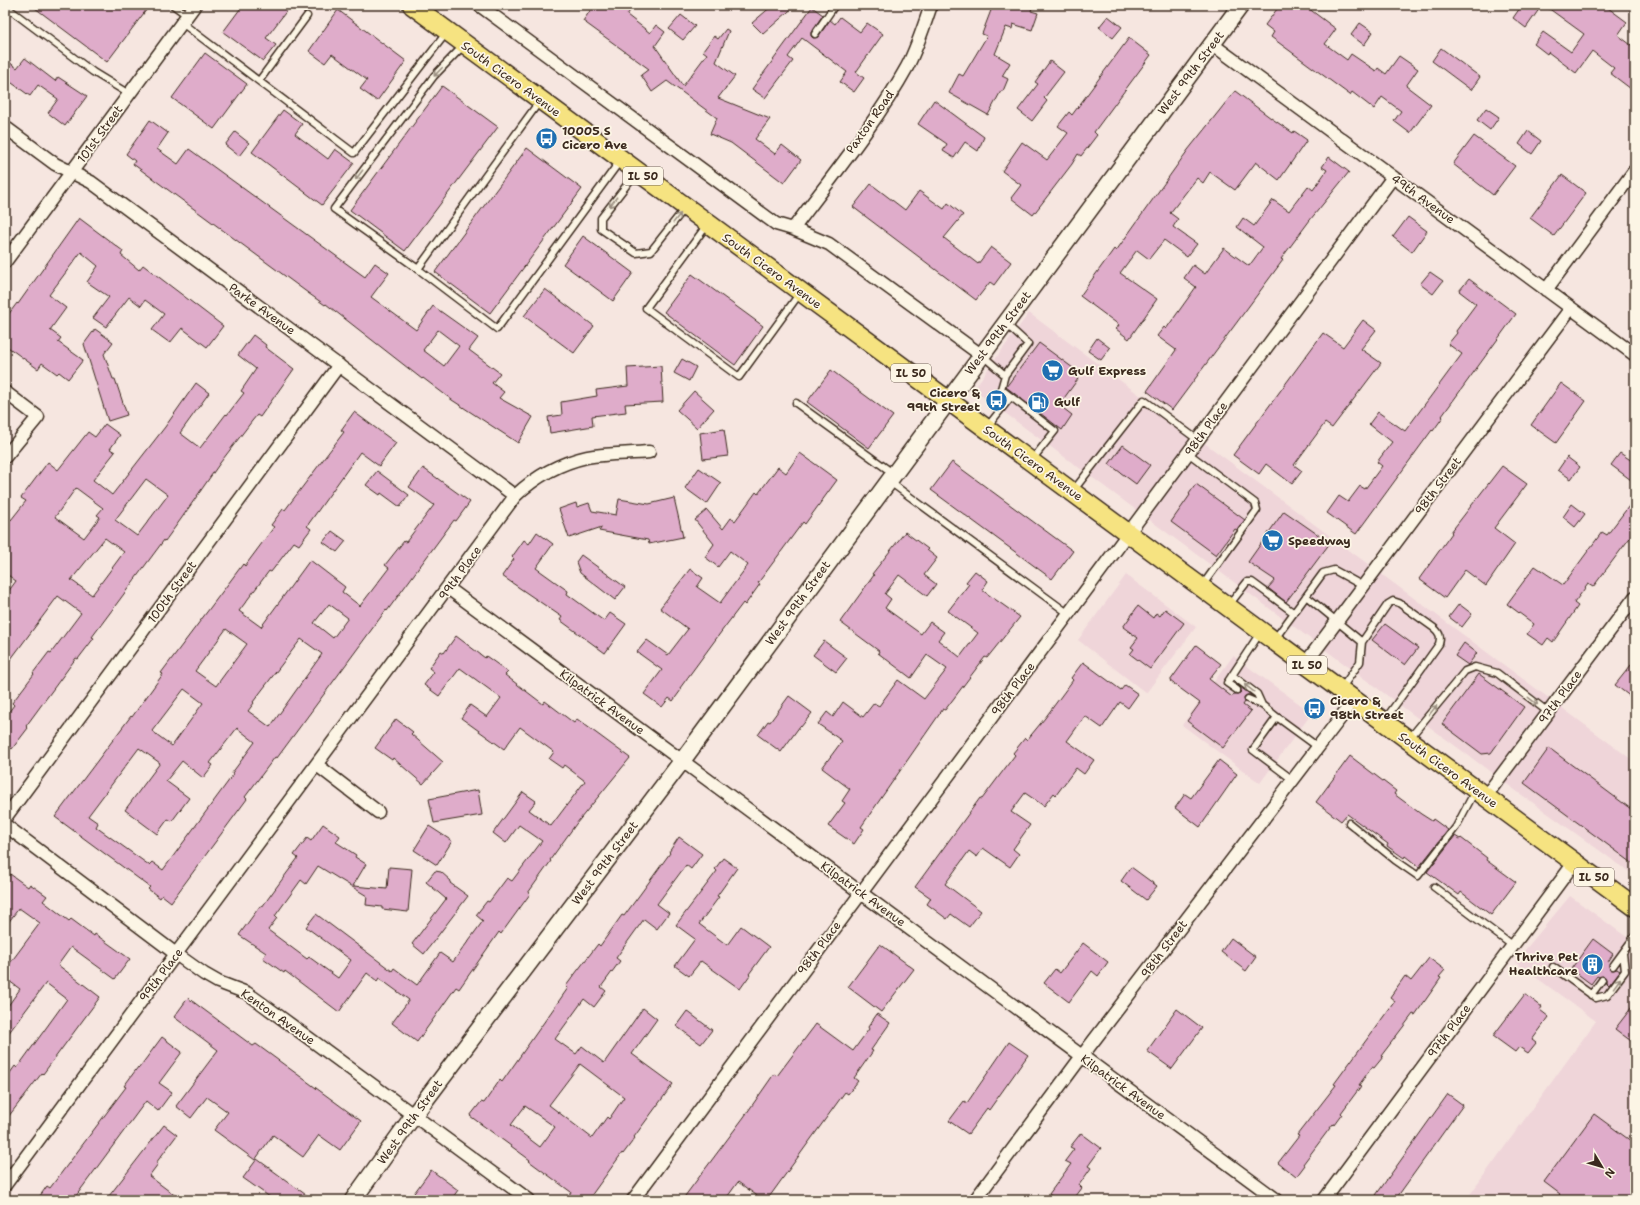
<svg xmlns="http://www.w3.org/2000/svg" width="1640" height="1205" viewBox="0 0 1640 1205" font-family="'Shantell Sans',sans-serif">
<rect width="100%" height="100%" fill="#f6e6e0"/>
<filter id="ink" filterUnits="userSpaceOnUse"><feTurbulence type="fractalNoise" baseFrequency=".025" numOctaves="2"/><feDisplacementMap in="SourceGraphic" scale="8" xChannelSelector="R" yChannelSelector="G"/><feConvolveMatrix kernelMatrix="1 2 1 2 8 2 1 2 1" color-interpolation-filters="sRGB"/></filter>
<g filter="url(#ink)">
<path fill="#efd5d9" d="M1029,313L1635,762V876L1515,790L978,393L976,390L978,383Z
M1126,575L1196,627L1146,693L1078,640Z
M1233,656L1312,713L1260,783L1182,725Z
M1570,896L1635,943V1200H1466L1596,1021L1515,962Z"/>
<path fill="#dfacca" stroke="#3b2a1e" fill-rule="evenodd" d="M31,5H150L107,62Z
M243,5H291L266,38L276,45L263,61L223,32Z
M594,5H634L627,15L650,33L656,25L665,32L655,46L683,86L707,54L703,51L714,36L718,39L726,29L729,31L716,62L735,76L718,98L770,119L755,139L775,154L782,145L801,160L784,183L731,143L710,134L717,118L667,81L652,92L641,75L649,69L583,21Z
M773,5H796L763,34L752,23Z
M993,5H1033L1031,11L1038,13L1032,30L1013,24L1012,29L1006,27L995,54L1010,63L1002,76L1008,79L1003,91H1001L988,115L949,93L959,74L963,76L987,36L982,34Z
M1280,5H1304L1336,29L1325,44L1347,60L1351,54L1376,71L1378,68L1386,74L1399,56L1418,69L1406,86L1431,105L1410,133L1394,121L1401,111L1382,97L1374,109L1352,92L1350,95L1271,37L1274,32L1265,25Z
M1522,5H1542L1526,28L1513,18Z
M1544,5H1604L1627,22L1618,35L1635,48V92L1610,73L1614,68L1592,51L1576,73L1548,52L1547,54L1534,44L1543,32L1571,52L1584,34Z
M812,7L823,15L811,32V36L813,38L818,37L830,20L835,24L840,17L860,32L867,23L883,34L856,72L864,78L854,92L840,82L847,72L802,38L788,57L793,61L765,98L752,89Z
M338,10L406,61L377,101L360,89L367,80L332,54L325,63L309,51Z
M681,15L695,26L683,40L669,29Z
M1108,16L1122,27L1113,38L1099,27Z
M1360,23L1373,32L1364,45L1351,35Z
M1129,38L1151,55L1094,132L1097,135L1081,156L1078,154L1072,164L1033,215L1011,198L1021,185L1002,171L1022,142L1047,160L1068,133L1058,126L1069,112L1072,115Z
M1441,48L1480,77L1471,90L1432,61Z
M205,53L247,84L214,129L172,98Z
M25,58L55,81L58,77L87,96L65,126L48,113L58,99L38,85L30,96L5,78V59L17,68Z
M1050,61L1064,72L1044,98L1047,101L1032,121L1018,110L1038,84L1035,82Z
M442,86L498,127L405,251L350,210Z
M1235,91L1271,118L1293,133L1294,131L1307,140L1279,180L1256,162L1235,190L1210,172L1203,183L1197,178L1170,213L1178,219L1173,227L1197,244L1187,257L1164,240L1149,259L1137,250L1120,273L1157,299L1129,339L1116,329L1119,325L1080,296L1114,249L1116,251L1188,150Z
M934,100L984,137L978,151L965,142L954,158L943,151L947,144L918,124Z
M1486,108L1499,117L1490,130L1477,120Z
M283,110L302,124L295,134L328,159L335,149L354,163L322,205L252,152Z
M150,120L168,133L157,149L178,164L189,149L365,277L375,263L389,273L371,297L416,330L433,306L478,338L469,350L500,373L492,383L504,392L499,398L533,417L518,443L452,400L423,378L422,379L326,304L325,305L308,293L133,164L135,161L126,154ZM438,330L459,346L444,366L423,350Z
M1528,131L1541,141L1532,154L1519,144Z
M235,132L249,143L239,156L225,145Z
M1474,136L1515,166L1493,195L1453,164Z
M527,148L582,189L490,313L435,272Z
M1329,157L1349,172L1310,220L1281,259L1283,260L1172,410L1147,391L1176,350L1157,336L1164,327L1166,329L1196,287L1184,278L1193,265L1205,274L1224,248L1249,266L1263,247L1237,227L1243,218L1254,226L1273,200L1289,211L1308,186L1313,190L1327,170L1322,167Z
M1562,175L1586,193L1554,236L1530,218Z
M871,184L905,210L919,191L944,209L948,203L963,215L944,238L978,264L991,247L1011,262L994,285L990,282L976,300L853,207Z
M1408,217L1427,231L1412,252L1393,237Z
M79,218L123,251L121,255L139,270L143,265L223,326L207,347L182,328L170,343L152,330L164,314L145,300L141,306L129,297L106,327L93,318L109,297L87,282L98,266L81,252L49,295L66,308L50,330L61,338L58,342L83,360L68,379L59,372L57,374L42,363L38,369L5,345V319L17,303L18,304Z
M583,236L633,273L613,301L563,264Z
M1430,272L1443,281L1433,294L1420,284Z
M692,274L763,326L735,365L664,312Z
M1469,279L1516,314L1442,416L1443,417L1433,431L1432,430L1356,534L1327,513L1339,496L1348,502L1360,486L1365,489L1382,466L1377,462L1392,442L1369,424L1378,412L1405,431L1462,354L1448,344L1457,333L1456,331L1476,304L1459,291Z
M545,289L594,326L574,353L524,316Z
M1363,320L1376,330L1361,349L1381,363L1332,428L1325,423L1294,465L1302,471L1292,484L1266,464L1259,474L1233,455L1323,333L1343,347Z
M95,329L113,342L104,354L113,379H115L127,415L108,421L84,344Z
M253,335L266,345L265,347L294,369L260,417L257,415L252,421L220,463L181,519L165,541L164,540L92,637L94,638L78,659L76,658L26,726L28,728L12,749L5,744V717L14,705L12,703L34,674L33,673L49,652L51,653L81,613L58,596L5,667V596L16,581L5,573V515L11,520L26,501L21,498L48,462L58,470L88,432L95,437L105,424L120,435L110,449L115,452L93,480L112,495L165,427L196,383L209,393L180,433L200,448L226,414L227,415L244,393L241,391L256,369L238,355ZM146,479L168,495L137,536L115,520ZM76,488L103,508L97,515L100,517L84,538L55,517ZM105,538L124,552L92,595L71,580Z
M1097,338L1110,348L1101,360L1088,351Z
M1039,343L1073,368L1070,373L1078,379L1059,405L1072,415L1062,430L1006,387Z
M682,359L696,367L689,381L674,373Z
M661,366L663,402L625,404L626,412L592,416L593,426L550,433L548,417L562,415L561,402L597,396L596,390L628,386L627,368Z
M831,370L893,416L869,448L807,402Z
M1561,383L1586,401L1556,443L1531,425Z
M694,391L714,409L697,428L677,410Z
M354,412L396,443L379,466L360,452L307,526L311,529L299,545L294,542L271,572L269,571L239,611L261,627L310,560L345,587L342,592L360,606L389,568L385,565L404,541L406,542L434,505L409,487L423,468L470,502L456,521L454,520L387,611L386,610L277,758L275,757L245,797L247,799L171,902L162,895L160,898L148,889L150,887L55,817L131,716L132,717L163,674L161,673L219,596L243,564L245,566L274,527L271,525L283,509L285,510L344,432L341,430ZM329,604L348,618L333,638L314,623ZM226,629L247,644L216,686L195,671ZM301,639L322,654L270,727L248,711L254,703L253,702ZM184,689L203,703L172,746L152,731ZM237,728L255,742L232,773L233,775L163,870L152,862L149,865L96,827L98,823L88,816L139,748L160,763L125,810L157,834L168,819L172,821L189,798L166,781L182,761L203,778L213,765L210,763Z
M724,429L728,456L703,459L700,433Z
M1123,445L1150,465L1136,484L1109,464Z
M800,453L837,480L805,524L803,522L775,560L758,583L760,584L745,605L743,603L724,628L680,688L681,690L673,701L669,698L662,707L644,694L662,670L637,652L647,640L668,655L688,629L660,608L690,569L703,578L697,587L720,603L748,565L730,551L718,567L705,557L714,544L695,520L707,510L723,529L731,518L735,521L756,492L758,494L778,467L786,473Z
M1620,453L1635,463V483L1611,465Z
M1567,457L1580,467L1571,479L1558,470Z
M952,462L1073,551L1052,579L931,490Z
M1502,466L1527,484L1494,528L1515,544L1486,586L1465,570L1445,598L1419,579L1452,533L1451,532Z
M699,468L721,483L707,504L685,488Z
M377,471L409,495L400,507L381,493L380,495L366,485Z
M1196,484L1245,520L1237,530L1235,529L1216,555L1171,522L1190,495L1189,494Z
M674,498L683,537L649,544L648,540L599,531L602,527L569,538L559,509L576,503L577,507L589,503L592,511L616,515L619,499L649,504Z
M1635,498V531L1593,587L1588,584L1574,603L1578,606L1553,642L1548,638L1543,645L1527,634L1534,624L1507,604L1535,566L1563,585L1602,532L1607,535Z
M1572,504L1585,514L1575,527L1563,517Z
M1284,511L1330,543L1286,602L1268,588L1275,580L1248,562Z
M332,531L346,541L337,552L323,542Z
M537,532L553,544L536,568L568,591L567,594L604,621L610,613L626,624L605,653L560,620L562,617L502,576L514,559L512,557L524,540L529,544Z
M905,532L928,549L927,550L937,558L924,575L936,584L927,596L899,575L885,594L891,599L885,608L921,634L930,622L944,632L938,640L960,657L978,633L948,611L969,584L966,582L975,571L988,581L982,590L1020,617L987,658L985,657L945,710L943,709L861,827L864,829L854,844L828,826L845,803L842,801L850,789L822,768L842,741L818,724L827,712L833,717L843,702L863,717L874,703L879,706L898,680L924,699L947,669L927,655L911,678L878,653L879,651L840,622L874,575L872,574Z
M581,555L625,587L615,600L580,573L576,562Z
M1459,604L1472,614L1462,627L1449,617Z
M1138,606L1153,618L1156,613L1160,616L1165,609L1184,623L1150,669L1130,654L1134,649L1131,647L1138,638L1123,627Z
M1385,624L1418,648L1405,665L1372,640Z
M456,636L485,658L486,656L508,672L505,675L543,704L545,701L574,723L577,719L630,758L576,824L550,860L551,861L528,893L530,894L501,934L499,932L459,989L456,987L417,1042L392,1023L409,1000L379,978L377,981L367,973L339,1012L285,971L284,973L263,958L266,953L239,935L260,906L262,907L278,885L298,858L294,855L307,838L311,841L323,824L340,836L336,842L356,855L355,857L366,864L353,886L387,889L389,867L412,869L408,912L382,909V907L366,905L367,896L318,866L306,884L301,880L275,916L277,918L268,930L307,959L309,957L338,978L351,960L306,927L316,914L392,971L394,968L417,985L440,953L453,962L483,921L476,915L487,901L489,902L507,878L512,881L542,841L519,825L506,843L493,833L523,792L536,801L529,810L551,826L585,781L564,765L562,768L549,759L554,752L520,727L504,749L461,718L470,705L487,717L501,698L460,668L439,696L424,685L434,672L429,668L441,651L444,653Z
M824,641L847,658L836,672L813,655Z
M1464,643L1477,653L1468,665L1455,656Z
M1196,645L1221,664L1209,679L1232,697L1234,694H1237L1240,693L1241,690L1240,687L1251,695H1247L1244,697L1245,702L1243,705L1251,711L1223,748L1187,721L1200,703L1170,681Z
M1635,660V700L1615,685Z
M1083,662L1121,690L1125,685L1138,694L1128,708L1120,702L1102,728L1085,716L1067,741L1094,760L1084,774L1076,768L1056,795L1054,793L1044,806L1025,793L1011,812L1030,825L1013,849L1019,854L1010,867L983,848L977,857L969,851L945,884L981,911L969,927L951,914L947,919L927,904L931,898L915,887L980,798L982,799L1015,755L1013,753L1025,738L1027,740L1045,718L1073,680L1071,678Z
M1479,674L1524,707L1491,753L1482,754L1442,724Z
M789,696L812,713L801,727L800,726L781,752L758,735L768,721L770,722Z
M396,719L413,732L411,734L443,762L423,784L393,758L392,760L375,748Z
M1549,748L1635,812V865L1524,783Z
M1350,756L1396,791L1394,794L1421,814L1432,821L1433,819L1448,830L1419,867L1405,856L1404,858L1387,846L1388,844L1347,814L1341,821L1316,802Z
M1219,760L1237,774L1200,827L1175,808L1185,794L1191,798Z
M478,790L482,815L434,823L429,799Z
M429,826L452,841L437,865L414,850Z
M1455,836L1460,839L1461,838L1487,858L1486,860L1516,882L1491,915L1461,892L1459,895L1427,872Z
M679,837L702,854L691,869L686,865L657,904L669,913L657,929L644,919L616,958L620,961L601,987L606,991L594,1007L584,999L555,1039L576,1054L582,1046L604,1063L643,1008L657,1019L632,1054L673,1084L634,1137L635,1138L623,1154L622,1153L588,1200H575L569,1195L571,1192L529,1161L530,1160L470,1116L481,1102L484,1103L500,1080L502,1082L568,988L566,986L578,970L598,944L600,946L622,915L624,916L641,893L670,853L669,852ZM580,1064L624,1097L609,1119L607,1117L592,1138L549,1105ZM525,1106L555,1127L540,1147L511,1125Z
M723,858L737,868L717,896L719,897L699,924L727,945L741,926L769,947L749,974L750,975L740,989L701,961L689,976L675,966L695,939L676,925L717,871L715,869Z
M1131,867L1157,886L1146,900L1121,881Z
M435,871L441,872L451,881L450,883L468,896L424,954L412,944L446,899L426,882Z
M10,874L28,887L30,884L47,896L43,901L69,921L71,919L94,936L95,934L130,959L115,979L71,947L58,965L100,997L43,1074L42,1073L5,1121V1080L15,1066L17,1068L67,999L46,983L5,1038V1010L20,989L5,978V970L40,923L19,908L5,927V881Z
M1231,938L1256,957L1246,971L1221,952Z
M1593,939L1613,954L1608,962L1609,963V966L1610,969L1613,970L1617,969L1620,971L1609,985L1606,982V979L1604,976L1599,977L1597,976L1591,984L1571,969Z
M1083,943L1108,962L1098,976L1092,971L1069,1002L1044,983L1055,969L1060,973Z
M880,944L914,969L881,1012L848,987Z
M1429,958L1445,970L1439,977L1441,978L1415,1015L1413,1014L1381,1056L1383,1057L1374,1068L1372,1067L1359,1085L1361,1086L1341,1113L1342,1114L1334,1125L1333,1124L1303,1164L1305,1165L1296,1177L1278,1163L1299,1136L1297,1135L1336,1085L1334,1084L1395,1001L1390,997L1405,976L1411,981Z
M1525,994L1542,1007L1540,1010L1549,1017L1532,1040L1536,1043L1528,1053L1519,1047L1515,1052L1493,1036Z
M188,998L253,1046L256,1044L361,1121L340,1150L319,1135L303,1157L273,1135L255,1160L214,1130L228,1112L207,1097L191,1118L176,1106L218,1050L174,1017Z
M1635,1003V1044L1615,1029Z
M1177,1009L1202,1028L1172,1069L1147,1051Z
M687,1011L712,1030L701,1044L676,1026Z
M877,1014L890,1023L871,1050L873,1051L854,1078L858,1081L848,1094L845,1092L767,1200H763L738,1182L725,1200H682L744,1117L774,1074L777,1076L816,1024L853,1051L869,1029L868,1027Z
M162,1037L182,1052L159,1083L172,1092L158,1111L146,1101L73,1200H37L47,1186L50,1188L126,1087L124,1086L138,1067L139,1068Z
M1009,1042L1028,1055L989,1110L987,1108L968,1134L949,1121L964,1101L967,1103Z
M1448,1094L1463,1105L1395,1200H1382L1376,1195Z
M1594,1114L1635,1144V1200H1556L1560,1194L1544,1182Z
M164,1125L177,1135L156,1163L158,1164L149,1176L181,1200H115L109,1196Z
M1081,1133L1101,1148L1088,1166L1091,1168L1079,1185L1082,1188L1073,1200H1056L1049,1194L1071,1164L1065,1161L1074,1149L1070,1147Z
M257,1159L313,1200H274L243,1178Z
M431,1170L458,1190L451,1200H409Z"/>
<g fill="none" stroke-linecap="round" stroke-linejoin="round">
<defs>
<path id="lane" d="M173,5L187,15
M5,6L93,72L129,94
M182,23L354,153L447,32
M815,34L835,5
M259,81L307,16
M539,102L418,269L497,329L620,161
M636,173L601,218V229L636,253L651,251L685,208
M707,225L646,308L739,377L800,293
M418,269L334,209L434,76L464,45
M983,356L1005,375L1028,344L1006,324
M1005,375L1001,389L1055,431L1031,461
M796,403L894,474
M987,427L1011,397
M1188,453L1255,503L1257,510L1202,586
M890,482L1069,614
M1073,491L1144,400L1198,440
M1306,596L1362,642
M1229,605L1247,582H1252L1294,613
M1274,640L1323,573L1334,570L1363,586
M1232,675L1257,694L1262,705
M1341,689L1360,662L1362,642L1388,604L1393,601L1399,603L1434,628C1440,633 1441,637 1439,644L1384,721
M1237,690L1227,683L1260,633
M1248,699L1262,705L1277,717L1253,750L1293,780
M1277,717L1318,747
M1409,739L1465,671L1475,667L1497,673L1548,712
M1349,823L1395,860L1418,876L1456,827L1475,791
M1434,887L1513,946
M1613,966L1635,936
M1553,967L1596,998L1607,995L1625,971L1623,953
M1591,995L1602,980"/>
<path id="street" d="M479,5L776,224L793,229L829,244L981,355
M1212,44L1635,355
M5,127L55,164L91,182L515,496
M793,229C831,178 876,123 907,67C917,48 924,26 931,5
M5,262L195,5
M1546,290L1635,170
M5,392L38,417L5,457
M448,588L1277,1200
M1305,664L1571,308
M317,765L378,812
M1485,797L1635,597
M5,818L339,365
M5,825L176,954L204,974L218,982L247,993L261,1003L529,1200
M5,1185L515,496C535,477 560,463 587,457C607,453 629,454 649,452
M633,1200L1393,177
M975,1200L1082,1056L1354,700
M1324,1200L1574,863"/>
<path id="secondary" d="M353,1200L414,1115L682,761L1241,5"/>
<path id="primary" d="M412,5L1635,907"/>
</defs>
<use href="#lane" stroke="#3b2a1e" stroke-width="9"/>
<use href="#street" stroke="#3b2a1e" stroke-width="15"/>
<use href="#secondary" stroke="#3b2a1e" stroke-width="19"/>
<use href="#primary" stroke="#3b2a1e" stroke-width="21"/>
<use href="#lane" stroke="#fcf5e5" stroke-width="6"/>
<use href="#street" stroke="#fcf5e5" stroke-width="12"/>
<use href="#secondary" stroke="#fcf5e5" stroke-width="16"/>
<use href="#primary" stroke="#f6e381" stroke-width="18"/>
</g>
<defs><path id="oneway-shaft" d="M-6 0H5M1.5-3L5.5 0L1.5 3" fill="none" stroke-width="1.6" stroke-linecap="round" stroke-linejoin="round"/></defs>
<g stroke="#9c9082">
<use href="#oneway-shaft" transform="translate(438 72) rotate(134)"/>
<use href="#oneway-shaft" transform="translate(359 175) rotate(127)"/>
<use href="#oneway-shaft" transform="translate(613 202) rotate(127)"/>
<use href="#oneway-shaft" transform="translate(677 218) rotate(-52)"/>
<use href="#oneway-shaft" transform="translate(1249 688) rotate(-142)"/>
<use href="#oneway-shaft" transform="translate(1533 701) rotate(38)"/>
<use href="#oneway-shaft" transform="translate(1433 710) rotate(-51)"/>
<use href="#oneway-shaft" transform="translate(1617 983) rotate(-54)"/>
</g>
</g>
<defs>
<symbol id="bus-disc" viewBox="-11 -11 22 22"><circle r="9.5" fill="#1f6fb2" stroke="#fcf5e5"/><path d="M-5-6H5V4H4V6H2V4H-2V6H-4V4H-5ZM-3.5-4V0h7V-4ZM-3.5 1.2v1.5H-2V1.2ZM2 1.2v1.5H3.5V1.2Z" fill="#fff"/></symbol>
<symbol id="supermarket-disc" viewBox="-11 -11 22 22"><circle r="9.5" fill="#1f6fb2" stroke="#fcf5e5"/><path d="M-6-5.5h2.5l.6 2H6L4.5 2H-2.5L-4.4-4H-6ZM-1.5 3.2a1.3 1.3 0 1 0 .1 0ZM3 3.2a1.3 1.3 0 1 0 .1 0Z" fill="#fff"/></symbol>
<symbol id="fuel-disc" viewBox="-11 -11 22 22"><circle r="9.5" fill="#1f6fb2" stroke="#fcf5e5"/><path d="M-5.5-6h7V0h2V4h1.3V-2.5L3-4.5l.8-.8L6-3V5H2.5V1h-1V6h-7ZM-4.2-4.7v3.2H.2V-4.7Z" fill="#fff"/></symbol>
<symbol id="building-disc" viewBox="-11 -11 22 22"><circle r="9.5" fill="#1f6fb2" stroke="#fcf5e5"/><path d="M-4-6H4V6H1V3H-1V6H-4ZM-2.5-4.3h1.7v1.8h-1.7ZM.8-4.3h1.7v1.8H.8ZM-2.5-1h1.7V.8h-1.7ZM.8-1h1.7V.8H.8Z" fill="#fff"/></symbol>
</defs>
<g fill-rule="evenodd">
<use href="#bus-disc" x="534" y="126" width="25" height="25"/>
<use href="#supermarket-disc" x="1040" y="358" width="25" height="25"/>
<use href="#bus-disc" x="984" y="388" width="25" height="25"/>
<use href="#fuel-disc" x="1026" y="390" width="25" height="25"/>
<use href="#supermarket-disc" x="1260" y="528" width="25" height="25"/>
<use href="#bus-disc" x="1302" y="696" width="25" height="25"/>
<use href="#building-disc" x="1580" y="952" width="25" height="25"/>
</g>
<g text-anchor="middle" stroke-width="3.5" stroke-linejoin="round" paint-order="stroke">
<g fill="#fcf5e5" stroke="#75675a" stroke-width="1">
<rect x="623" y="167" width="40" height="18" rx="3"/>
<rect x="891" y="364" width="40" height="18" rx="3"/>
<rect x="1287" y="656" width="40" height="18" rx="3"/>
<rect x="1574" y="868" width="40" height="18" rx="3"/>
</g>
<g font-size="11" font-weight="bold" fill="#3b2a1e">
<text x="643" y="180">IL 50</text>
<text x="911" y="377">IL 50</text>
<text x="1307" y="669">IL 50</text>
<text x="1594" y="881">IL 50</text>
</g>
<g font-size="12" fill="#3b2a1e" stroke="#fcf5e5">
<text transform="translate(1191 73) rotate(-53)" y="4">West 99th Street</text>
<text transform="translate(511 79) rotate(36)" y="4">South Cicero Avenue</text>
<text transform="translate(870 122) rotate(-55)" y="4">Paxton Road</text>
<text transform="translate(100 134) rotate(-54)" y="4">101st Street</text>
<text transform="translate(1423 199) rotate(36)" y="4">49th Avenue</text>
<text transform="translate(772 271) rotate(36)" y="4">South Cicero Avenue</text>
<text transform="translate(262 309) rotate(36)" y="4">Parke Avenue</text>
<text transform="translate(998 333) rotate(-53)" y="4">West 99th Street</text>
<text transform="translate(1206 429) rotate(-54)" y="4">98th Place</text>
<text transform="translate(1033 463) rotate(36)" y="4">South Cicero Avenue</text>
<text transform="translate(1438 486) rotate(-53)" y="4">98th Street</text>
<text transform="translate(460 573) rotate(-54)" y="4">99th Place</text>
<text transform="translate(172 592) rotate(-54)" y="4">100th Street</text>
<text transform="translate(798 603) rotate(-54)" y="4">West 99th Street</text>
<text transform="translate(1013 689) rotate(-53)" y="4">98th Place</text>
<text transform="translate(1560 697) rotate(-53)" y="4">97th Place</text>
<text transform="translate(602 702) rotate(36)" y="4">Kilpatrick Avenue</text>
<text transform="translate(1448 770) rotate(36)" y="4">South Cicero Avenue</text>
<text transform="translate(605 863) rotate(-53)" y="4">West 99th Street</text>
<text transform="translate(863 894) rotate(36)" y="4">Kilpatrick Avenue</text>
<text transform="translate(819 948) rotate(-53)" y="4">98th Place</text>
<text transform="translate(1164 949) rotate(-53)" y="4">98th Street</text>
<text transform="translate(161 975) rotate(-53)" y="4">99th Place</text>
<text transform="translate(278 1017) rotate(35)" y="4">Kenton Avenue</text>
<text transform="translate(1449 1031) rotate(-53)" y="4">97th Place</text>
<text transform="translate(1123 1087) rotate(36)" y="4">Kilpatrick Avenue</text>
<text transform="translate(410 1122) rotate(-54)" y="4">West 99th Street</text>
</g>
<g font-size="12" font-weight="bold" fill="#3b2a1e" stroke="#fcf5e5" text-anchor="start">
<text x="562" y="135">10005 S<tspan x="562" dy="14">Cicero Ave</tspan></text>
<text x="1068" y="375">Gulf Express</text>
<text x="980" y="397" text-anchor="end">Cicero &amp;<tspan x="980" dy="14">99th Street</tspan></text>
<text x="1054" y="406">Gulf</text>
<text x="1288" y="545">Speedway</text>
<text x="1330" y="705">Cicero &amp;<tspan x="1330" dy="14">98th Street</tspan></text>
<text x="1578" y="961" text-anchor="end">Thrive Pet<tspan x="1578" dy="14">Healthcare</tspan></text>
</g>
</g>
<rect width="1640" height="1205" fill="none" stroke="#fcf5e5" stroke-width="20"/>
<rect x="10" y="10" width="1620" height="1185" fill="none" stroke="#3b2a1e" stroke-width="1.5" filter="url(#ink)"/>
<g transform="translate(1602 1167) rotate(128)" stroke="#fcf5e5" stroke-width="3" paint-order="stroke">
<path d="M0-3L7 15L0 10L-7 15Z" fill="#3b2a1e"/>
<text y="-6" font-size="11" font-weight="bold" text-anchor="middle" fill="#3b2a1e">N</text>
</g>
</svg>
